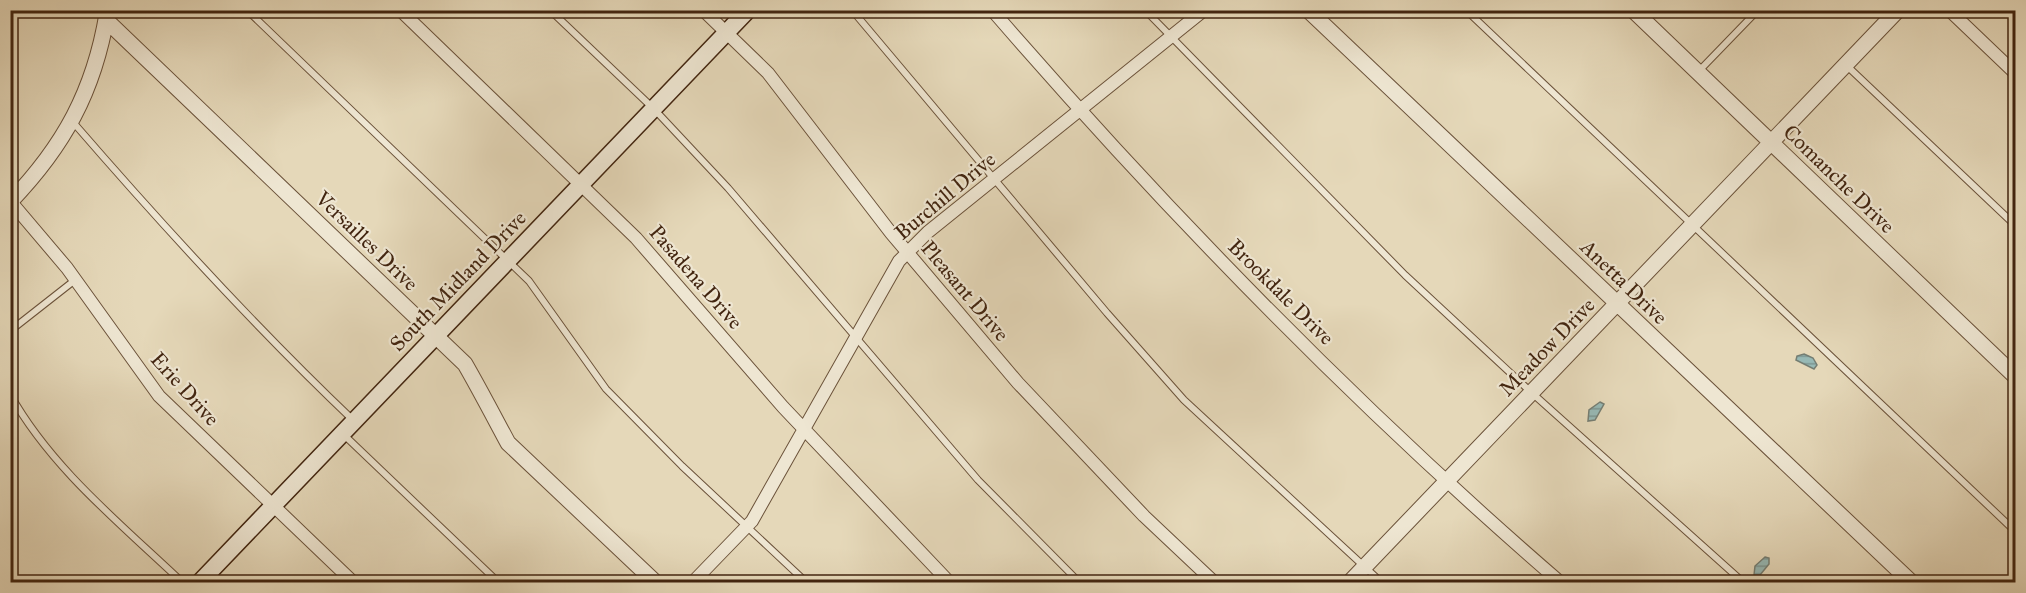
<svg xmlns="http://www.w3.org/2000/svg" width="2026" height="593" viewBox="0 0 2026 593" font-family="'IM FELL Great Primer',serif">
<defs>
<pattern id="water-rules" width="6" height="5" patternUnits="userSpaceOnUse" patternTransform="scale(1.5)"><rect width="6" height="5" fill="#97b9b5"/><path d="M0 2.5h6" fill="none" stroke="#7d9692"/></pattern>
</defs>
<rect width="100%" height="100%" fill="#e5d8b9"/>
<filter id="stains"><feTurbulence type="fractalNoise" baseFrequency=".00333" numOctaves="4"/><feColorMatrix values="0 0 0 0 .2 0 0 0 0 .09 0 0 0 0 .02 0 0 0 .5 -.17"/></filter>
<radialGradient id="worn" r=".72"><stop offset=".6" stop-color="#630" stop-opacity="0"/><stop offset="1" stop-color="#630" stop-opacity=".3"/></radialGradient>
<path fill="url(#water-rules)" stroke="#757e73" stroke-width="1.5" d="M1804,354L1813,358L1817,365L1814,369L1796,360L1797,356Z
M1600,402L1604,404L1595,420L1588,421L1589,410Z
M1765,557L1769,558V564L1760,575H1754L1755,566Z"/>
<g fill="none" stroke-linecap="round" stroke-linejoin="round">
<defs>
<path id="service" d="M247,10L529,281L606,389L682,466L806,582
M550,10L654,109L728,188L978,480L1079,582
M852,10L1107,313L1184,400L1381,582
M1145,10L1405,275L1532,393L1743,582
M1466,10L2016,532
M1846,65L2016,226
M1698,72L1758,10
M72,121C162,225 254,326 354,421
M10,331L75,280
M10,394C51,468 122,525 182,582
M343,434L498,582"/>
<path id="minor" d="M400,10L636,238L783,407L949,582
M703,10L768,73L891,233L1018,383L1144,516L1214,582
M992,10C1168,213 1357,407 1560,582
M1949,10L2016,74
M11,202L67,268L159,396L353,582
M10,582H11
M693,582L752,521L899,261L928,232L1204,10"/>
<path id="tertiary" d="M1308,10L1911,582
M1633,10L2016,377
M106,20L465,364C480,390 494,417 508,443L655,582
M10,202C64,146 94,91 107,14
M1350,582L1898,10"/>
<path id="secondary" d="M200,582L748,10"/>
</defs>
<use href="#service" stroke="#6b523a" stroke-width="8"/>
<use href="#minor" stroke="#6b523a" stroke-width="14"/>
<use href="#tertiary" stroke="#6b523a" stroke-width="17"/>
<use href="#secondary" stroke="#422510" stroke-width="19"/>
<use href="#service" stroke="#eee6d2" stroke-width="6"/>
<use href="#minor" stroke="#eee6d2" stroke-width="12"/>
<use href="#tertiary" stroke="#eee6d2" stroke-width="15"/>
<use href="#secondary" stroke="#eee6d2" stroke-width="16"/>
</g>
<g text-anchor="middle" stroke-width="4.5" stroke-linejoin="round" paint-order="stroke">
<g font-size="21" fill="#422510" stroke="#eee6d2">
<text transform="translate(1839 179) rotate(44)" y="7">Comanche Drive</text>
<text transform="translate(945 196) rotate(-40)" y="7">Burchill Drive</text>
<text transform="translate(367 241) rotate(44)" y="7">Versailles Drive</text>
<text transform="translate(696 277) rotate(49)" y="7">Pasadena Drive</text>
<text transform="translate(458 281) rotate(-46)" y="7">South Midland Drive</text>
<text transform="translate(1624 282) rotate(44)" y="7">Anetta Drive</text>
<text transform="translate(965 291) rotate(50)" y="7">Pleasant Drive</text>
<text transform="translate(1281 292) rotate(45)" y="7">Brookdale Drive</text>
<text transform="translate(1547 347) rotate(-46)" y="7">Meadow Drive</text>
<text transform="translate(185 389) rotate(48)" y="7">Erie Drive</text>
</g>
</g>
<rect width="2026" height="593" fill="none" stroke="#e5d8b9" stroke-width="36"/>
<rect x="12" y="12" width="2002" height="569" fill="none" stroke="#422510" stroke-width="3"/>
<rect x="18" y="18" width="1990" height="557" fill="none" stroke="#422510" stroke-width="1.5"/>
<rect width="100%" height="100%" filter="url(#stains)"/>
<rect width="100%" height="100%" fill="url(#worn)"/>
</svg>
